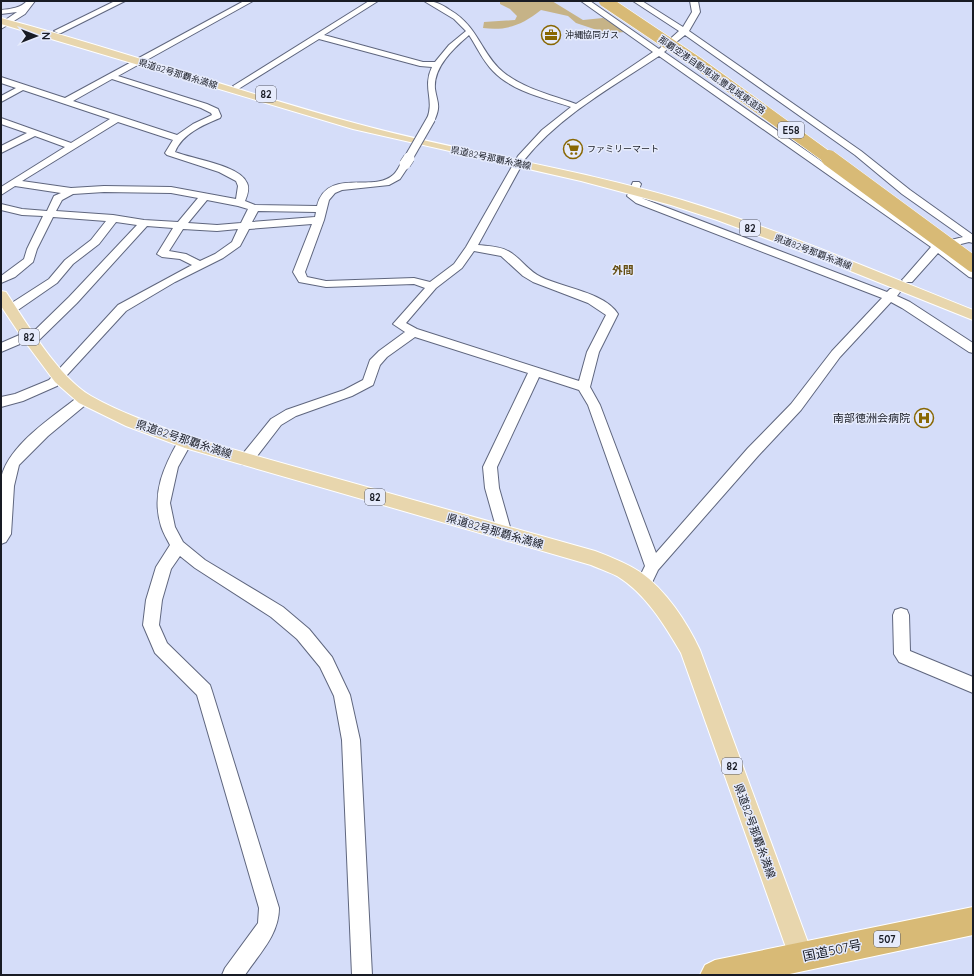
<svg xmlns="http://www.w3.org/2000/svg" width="974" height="976" viewBox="0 0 974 976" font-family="Quicksand,'Noto Sans JP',sans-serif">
<rect width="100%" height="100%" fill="#d5ddf9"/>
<path fill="#c6b387" d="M500,1H552L583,20L603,18L626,32L609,33L600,31L576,23L568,16L541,10C522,25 507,31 483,28L484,22L515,20L517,16L510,9L500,4Z"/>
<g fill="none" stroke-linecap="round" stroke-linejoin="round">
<defs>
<path id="minor" d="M27,1H35L25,14L1,29V23L17,12L1,14V10C10,9 21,8 27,1Z
M115,1H125L61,33H58L54,31Z
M244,1H253L118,76L207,104L218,109L221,116L220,118C203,125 182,134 175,152C192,159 240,165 247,183C250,189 247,196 245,201L255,205L317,206C327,167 373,193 393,175C397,172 399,166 402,162H408L410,164L400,179L389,185L342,190L335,193L329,200L324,220L305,272L307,277L326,281L414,278L430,282L454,264L466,247L518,156L542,130L571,107C545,98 513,92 493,71C483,61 477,47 469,35C454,48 433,67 435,89C437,102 441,105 435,119L431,122L427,119C435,99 422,88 432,67L420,66L319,39L240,88L237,89L233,86L369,1H378L324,35L423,62H435L449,45L466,31L454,19L424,1C435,1 441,4 450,10C479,27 481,54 503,72C524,89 552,95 576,104L653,52L581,1H590L659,49L679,31L633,1H642L683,27L692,12L690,1H698L700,12L689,31L861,151L910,190L973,235V243L969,242L945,248L973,270V278L969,277L938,253L912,282H904L902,280L904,278L931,247L659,56C612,87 561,115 525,159L478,245C487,246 499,246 508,251C520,257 528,271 541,277C563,288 604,292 618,314L599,352L590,387L600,405L656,553L748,448L791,404L832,351L882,298L636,203L627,196L633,182H639L641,184L637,195L644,199L887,292L890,289H898L900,292L897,296L910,302L973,343V353L969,352L902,308L891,302L840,357L801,410L758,456L658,570L648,591L643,593L638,591L635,586L645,566L588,405L579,390L539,377L497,467L499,488L512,534L510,538L505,540L500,538L498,534L485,488L483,467L528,373L415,337L387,357L380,365L373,385L352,396L296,416L281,425L251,464L246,465L241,464L239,460L241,456L271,419L286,410L344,390L363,380L370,360L379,351L405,332L393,324L425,288L414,284L326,287L299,282L293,272L312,224L249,229L240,246L223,258L175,282L126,311L57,386L23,401L1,407V397L15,394L49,380L118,305L192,265L180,259L162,257L157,254L173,228L147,226L77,303L36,343L32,344L27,341L1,352V343L24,333H32L69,297L137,225L116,222L99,244L73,264L57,283L15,312H7L5,309L7,306L49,279L65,260L91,240L106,221L53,217L37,249L33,262L15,277L1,283V276L24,259L27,249L43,216L22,215L1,210V204L22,209L47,211L54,196L61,193L15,186L1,195V187L65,147L35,136L1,153V146L27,133L1,124V118L71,143L110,119L23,90L1,102V96L16,88L1,83V77L65,98ZM685,35L855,155L902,194L963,237L939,243L664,52ZM112,79L201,108L211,113L212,115L193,124L177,135L73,101ZM118,122L173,140L165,153L167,155L219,172L236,181L238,186L236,199L171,187L104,186L71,188L22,181ZM104,192L171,193L198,198L178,222L144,220L113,215L56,211L62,200L73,194ZM207,200L238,206L248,209L241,223L217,225L188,223ZM258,211L316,212L315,217L252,222ZM183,229L217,231L238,229L232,242L215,254L200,261L186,254L169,251ZM474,251L501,256L523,276L533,282L588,303L606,315L587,352L579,381L417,329L406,323L436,288L462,268Z
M84,394L89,396L90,399L89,402L48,436L19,465L14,486L11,534L6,542L1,544V478C9,444 53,417 79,396Z
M185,437L190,438L192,442L178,467L170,503L175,527L183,542L205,560L283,607L309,629L332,657L350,695L360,740L372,975H352L342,740L334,696L320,667L297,639L271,617L195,568L180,556L171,569L162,600L159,625L167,643L210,685L212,691L279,908C279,935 259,954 245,975H222L225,968L258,923L259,908L197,695L155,653L143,625L146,600L156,567L170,545C167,539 163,533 161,526C151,493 164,466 180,438Z
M901,608L907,610L909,615L910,651L973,677V693L899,662L894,654L893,615L895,610Z"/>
<path id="major" d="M1,18C121,50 239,92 358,124C465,153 576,168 682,200C781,230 877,272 973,310V320L808,254L717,220L671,205L581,181L353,129L1,24Z
M1,291L6,292C26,322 59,378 91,396C121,413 156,425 189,437L595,551C611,557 626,563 640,572C666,590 687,622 700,650L813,956L810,965L801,968L792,965L789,956L681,653C664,624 646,594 617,576C609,572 600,569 591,565L185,448L126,426L79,403L55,382L23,339L1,306Z"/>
<path id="highway" d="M973,907V935L785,975H700L705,965L715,960Z"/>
</defs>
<use href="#minor" stroke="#5f667e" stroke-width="2"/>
<use href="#major" stroke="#fff" stroke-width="2"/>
<use href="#highway" stroke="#fff" stroke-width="2"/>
<use href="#minor" fill="#fff" fill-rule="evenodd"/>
<use href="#major" fill="#e8d6ad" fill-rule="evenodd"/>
<use href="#highway" fill="#d8ba76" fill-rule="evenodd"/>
<defs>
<path id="minor-bridge-far1" d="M408,159L431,119"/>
<path id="minor-bridge" d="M405,164L409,158"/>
<path id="highway-bridge-far1" d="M605,1L699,64L830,159"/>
<path id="highway-bridge" d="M829,158L973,264"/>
</defs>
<use href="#minor-bridge-far1" stroke="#5f667e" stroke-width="10" stroke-linecap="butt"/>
<use href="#minor-bridge" stroke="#5f667e" stroke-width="12" stroke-linecap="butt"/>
<use href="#highway-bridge-far1" stroke="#fff" stroke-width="13" stroke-linecap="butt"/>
<use href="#highway-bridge" stroke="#fff" stroke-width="17" stroke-linecap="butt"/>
<use href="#minor-bridge-far1" stroke="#fff" stroke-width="8"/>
<use href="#minor-bridge" stroke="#fff" stroke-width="11"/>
<use href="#highway-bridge-far1" stroke="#d8ba76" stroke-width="12"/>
<use href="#highway-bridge" stroke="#d8ba76" stroke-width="16"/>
</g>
<defs>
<symbol id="office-ring" viewBox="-11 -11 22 22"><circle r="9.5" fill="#e6ebfc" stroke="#886703" stroke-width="1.5"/><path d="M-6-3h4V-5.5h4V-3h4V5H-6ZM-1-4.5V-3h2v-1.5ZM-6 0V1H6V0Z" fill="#886703"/></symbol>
<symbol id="supermarket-ring" viewBox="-11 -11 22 22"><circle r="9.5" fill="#e6ebfc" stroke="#886703" stroke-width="1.5"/><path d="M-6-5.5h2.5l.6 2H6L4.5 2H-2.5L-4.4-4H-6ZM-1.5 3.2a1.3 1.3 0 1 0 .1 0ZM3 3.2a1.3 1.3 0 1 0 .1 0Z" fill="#886703"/></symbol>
<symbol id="hospital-ring" viewBox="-11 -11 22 22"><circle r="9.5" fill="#e6ebfc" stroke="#886703" stroke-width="1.5"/><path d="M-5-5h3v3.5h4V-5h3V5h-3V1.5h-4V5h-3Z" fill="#886703"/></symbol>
</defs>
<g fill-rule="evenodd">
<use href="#office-ring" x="540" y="24" width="22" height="22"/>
<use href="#supermarket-ring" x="562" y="138" width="22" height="22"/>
<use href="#hospital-ring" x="913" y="407" width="22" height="22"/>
</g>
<g text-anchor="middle" stroke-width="3" stroke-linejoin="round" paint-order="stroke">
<g font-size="9" fill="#181b24" stroke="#e6ebfc" text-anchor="start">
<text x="565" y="38">沖縄協同ガス</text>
<text x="587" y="152">ファミリーマート</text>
</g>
<g font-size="9" fill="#181b24" stroke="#e6ebfc">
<text transform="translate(178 74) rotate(17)" y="3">県道82号那覇糸満線</text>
<text transform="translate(712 75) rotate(35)" y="3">那覇空港自動車道;豊見城東道路</text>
<text transform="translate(491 158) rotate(12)" y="3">県道82号那覇糸満線</text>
<text transform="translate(813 252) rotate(21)" y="3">県道82号那覇糸満線</text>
</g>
<g fill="#e6ebfc" stroke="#565965" stroke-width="1">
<rect x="256" y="86" width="20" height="16" rx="3"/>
<rect x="778" y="122" width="26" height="16" rx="3"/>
<rect x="740" y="220" width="20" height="16" rx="3"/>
<rect x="19" y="329" width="20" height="16" rx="3"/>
<rect x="365" y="489" width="20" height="16" rx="3"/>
<rect x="722" y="758" width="20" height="16" rx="3"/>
<rect x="874" y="931" width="26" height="16" rx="3"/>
</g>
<g font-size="10" font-weight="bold" fill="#181b24">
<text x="266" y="98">82</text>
<text x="791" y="134">E58</text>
<text x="750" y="232">82</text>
<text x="29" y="341">82</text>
<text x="375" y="501">82</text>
<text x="732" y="770">82</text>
<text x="887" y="943">507</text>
</g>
<g font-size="11" font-weight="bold" fill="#654e13" stroke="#e6ebfc">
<text x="623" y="274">外間</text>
</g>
<g font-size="11" fill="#181b24" stroke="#e6ebfc" text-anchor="end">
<text x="910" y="422">南部徳洲会病院</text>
</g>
<g font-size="11" fill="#181b24" stroke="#e6ebfc">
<text transform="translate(184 439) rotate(18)" y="4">県道82号那覇糸満線</text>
<text transform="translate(495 531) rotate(16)" y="4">県道82号那覇糸満線</text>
<text transform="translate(755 831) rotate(70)" y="4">県道82号那覇糸満線</text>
</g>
<g font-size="13" fill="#181b24" stroke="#e6ebfc">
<text transform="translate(832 950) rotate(-12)" y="5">国道507号</text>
</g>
</g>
<rect width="974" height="976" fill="none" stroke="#181b24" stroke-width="4"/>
<g transform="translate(36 36) rotate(90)" stroke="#e6ebfc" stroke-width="3" paint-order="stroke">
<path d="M0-3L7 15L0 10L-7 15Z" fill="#181b24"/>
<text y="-6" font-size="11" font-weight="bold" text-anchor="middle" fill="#181b24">N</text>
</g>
</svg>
